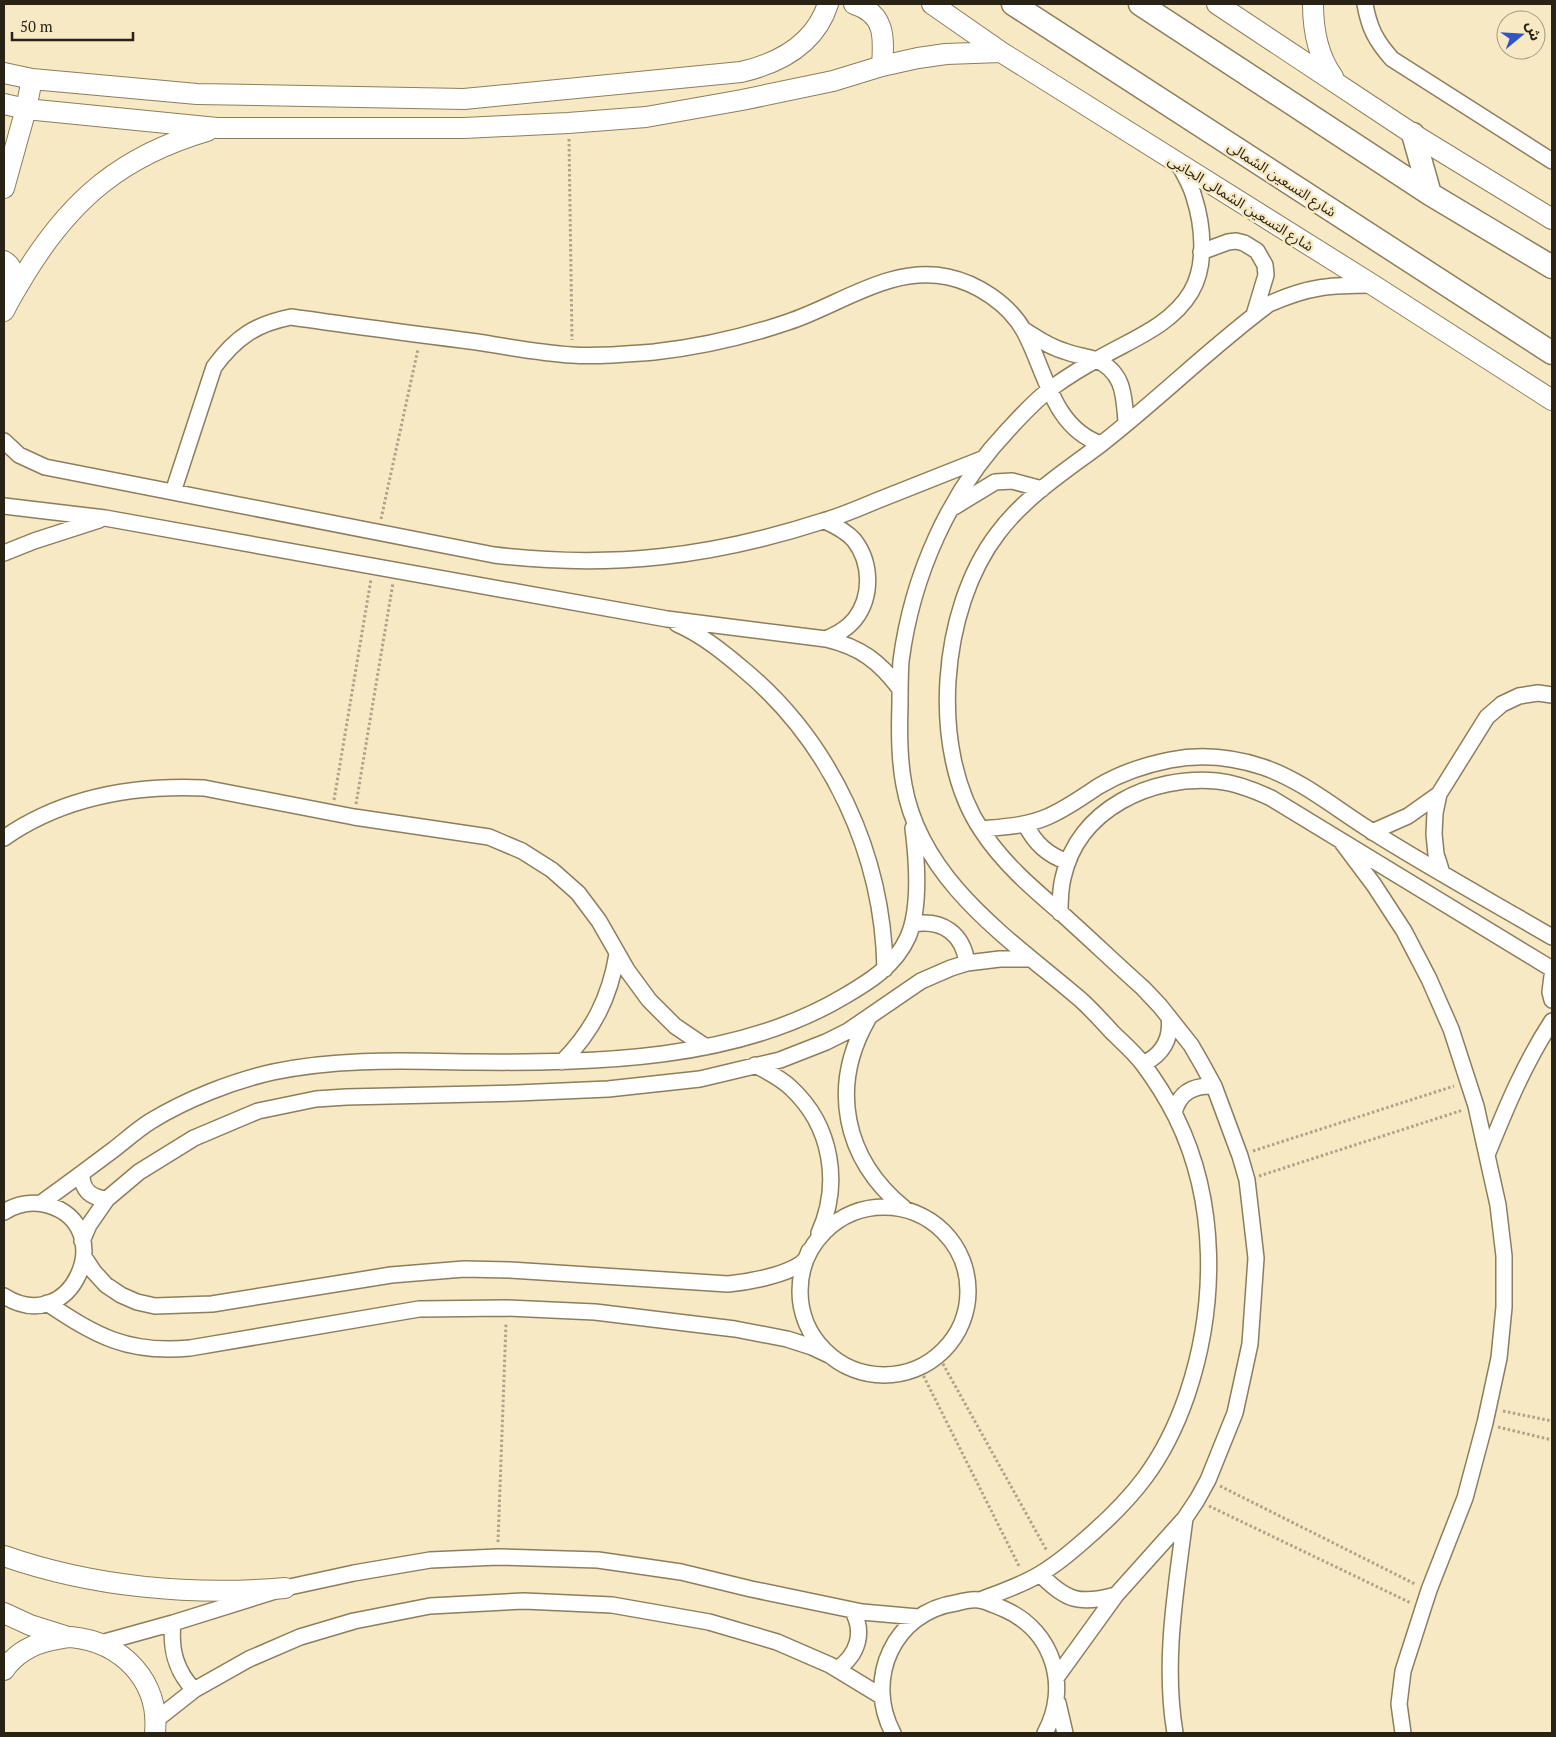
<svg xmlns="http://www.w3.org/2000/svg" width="1556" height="1737" viewBox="0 0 1556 1737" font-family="'PT Serif','Noto Sans Arabic',serif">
<rect width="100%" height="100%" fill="#f8e9c5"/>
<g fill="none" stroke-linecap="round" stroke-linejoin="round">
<defs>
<path id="street" d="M1365,4C1369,28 1376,41 1392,59L1552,161
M1201,252L1228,242L1236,241L1244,243L1257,251L1265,265L1266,275L1254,315
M1024,330C1037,338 1049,347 1064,351C1074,355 1084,356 1094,359C1124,371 1124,395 1126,422
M4,441L19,455L45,467L494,555C610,569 712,557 823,521C841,516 859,508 876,501C911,487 946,473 982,459
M173,492L214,367C236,337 256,324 291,317C353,326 415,334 477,342C508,347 540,353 572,355C599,357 627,354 654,352C700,347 744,337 788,322C840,305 890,265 948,277C977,283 1009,304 1024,331C1046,371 1052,427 1101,444
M4,506L105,518L667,619L826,639C860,647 879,661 900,689
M954,507L995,482L1012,481L1042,489
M825,521C836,526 846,531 854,540C872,563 872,597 855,619C847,629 837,634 826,639
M4,553L34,541L99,520
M677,624C702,635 723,652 743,669C832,743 883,855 885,969
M1025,824C1035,843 1047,855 1068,862
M981,829C1003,827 1026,826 1047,817C1066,809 1082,797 1099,786C1121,773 1145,765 1170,760C1200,754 1233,757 1263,767C1304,781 1337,810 1373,832C1432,869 1492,902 1552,937
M1372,832L1408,816L1439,794
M4,838C63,797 135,785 204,788L354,817L489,837L522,851L552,870L578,893L599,921L627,970L649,1000L675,1026L706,1047
M1341,841L1374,885L1404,931L1429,979L1451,1029L1476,1106L1498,1205L1504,1256V1307L1499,1358L1485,1423L1465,1498L1429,1590L1403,1671L1399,1704L1403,1733
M1442,873L1436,854L1434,834L1435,813L1439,794L1487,717L1502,704L1519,696L1538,693L1552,695
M1060,913C1060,901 1060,890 1063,878C1078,809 1151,775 1217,781C1236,783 1254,790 1271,798L1552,969
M913,924C943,919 963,934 967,963
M1552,976L1550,992L1552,1000
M868,1019C829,1087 844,1159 904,1208
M562,1062C593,1031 610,997 617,954
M1143,1064C1162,1055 1172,1039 1169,1017
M755,1065C768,1072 781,1078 791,1088C832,1126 841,1184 819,1233
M1174,1113C1179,1092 1194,1085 1214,1086
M1487,1155C1506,1108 1524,1064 1552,1021
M82,1173C81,1190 91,1198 107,1199
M41,1203C65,1186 89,1168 113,1150C126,1140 138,1129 151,1121C187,1099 233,1081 273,1072C339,1058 406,1061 473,1062C595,1063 735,1061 843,997C869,982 895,966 908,937C921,907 917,860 913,828
M800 1291a84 84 0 1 1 168 0a84 84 0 1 1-168 0Z
M4,1212C17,1204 33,1201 48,1205C120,1226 72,1339 4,1296
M82,1241L89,1225L107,1199L139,1172L194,1138L258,1111L316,1099L346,1097L517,1093L608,1089L700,1079L780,1060L826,1042L848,1031L921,981L951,968L967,963L1000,959H1031
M84,1257L94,1272L106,1285L121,1295L137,1302L155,1306L212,1304L391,1275L464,1269L510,1270L728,1284C748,1282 789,1275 804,1261C806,1259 808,1254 809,1251
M47,1303C96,1336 128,1354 190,1348L419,1309L506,1308L595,1312L735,1329L787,1339L812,1347L829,1355
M1040,1574C1066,1601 1080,1605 1116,1595
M980,1600C996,1594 1013,1588 1029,1580C1048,1571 1064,1558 1080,1544C1133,1499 1164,1462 1187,1395C1217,1306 1218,1202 1176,1117C1167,1099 1155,1080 1143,1064C1134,1052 1122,1042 1112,1032C1102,1021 1092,1010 1081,1000C1011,940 921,882 904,785C899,759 899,732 900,705C900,691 900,675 901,661C912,576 949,492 1008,430C1022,415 1036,399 1053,387C1067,377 1083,367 1098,359C1130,340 1171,326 1191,292C1207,265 1203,225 1194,197C1191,185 1184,175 1179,164
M173,1623C170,1650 176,1671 194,1690
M101,1643L173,1623L285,1588L354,1573L430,1560L498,1557L598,1560L681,1572L751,1589L862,1612L918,1617
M837,1669C858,1655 865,1632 852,1610
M1056,1678L1116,1595L1185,1518L1197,1500L1208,1480L1235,1413L1250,1344L1256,1258L1247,1180L1240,1156L1214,1086L1202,1064L1191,1045L1160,1006L1143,988C1115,963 1088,937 1060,912C1031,887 1003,863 982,831C928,751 940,608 998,533C1025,497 1064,472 1100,445C1158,400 1211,347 1269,304C1309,286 1331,285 1373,285
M1058,1703L1065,1733
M156,1720L194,1690L249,1659L300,1637L354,1621L430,1606L524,1601L612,1605L709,1622L777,1642L830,1665L881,1696
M893,1733C864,1679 894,1612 956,1603C963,1601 972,1599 979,1600C987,1601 996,1606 1004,1609C1054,1631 1070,1687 1045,1733
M1175,1733C1163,1661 1176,1590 1185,1518"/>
<path id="secondary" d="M854,4C886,14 884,38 882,66
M932,4L1001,52L1373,285L1552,400
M1217,4L1413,134L1552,219
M1313,4C1313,30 1318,56 1333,77
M4,73L32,79L197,94L464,99L741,72C780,63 815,44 828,4
M4,104L26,109L217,128H464L568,123L646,117L742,100L833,81L882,66L918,58L946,54L1001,52
M4,188L26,109L32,79
M4,261C17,269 12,282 9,295
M4,311C10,298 18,286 25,274C71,199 122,156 207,131
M4,1556C93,1587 191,1596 285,1588
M4,1613L30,1625L65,1636
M4,1670C15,1654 33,1644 52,1640C58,1639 65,1637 71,1637C122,1642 160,1681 155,1733"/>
<path id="primary" d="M1013,4L1552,353
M1140,4L1430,194L1552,267
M1413,134L1430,194"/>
</defs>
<use href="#street" stroke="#8c7e5d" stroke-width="18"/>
<use href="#secondary" stroke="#8c7e5d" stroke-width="22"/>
<use href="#primary" stroke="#8c7e5d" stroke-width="25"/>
<path stroke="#afa387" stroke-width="3" stroke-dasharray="2.5 2.5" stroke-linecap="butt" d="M569,139L572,340
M381,519L418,349
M334,800L371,579
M356,804L393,583
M1253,1151L1454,1086
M1259,1176L1463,1110
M938,1355L1047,1551
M919,1367L1020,1568
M1503,1411L1552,1421
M1498,1427L1552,1440
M1220,1486L1415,1584
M1209,1506L1411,1603
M498,1542L506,1323"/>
<use href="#street" stroke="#fff" stroke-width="15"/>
<use href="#secondary" stroke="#fff" stroke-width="20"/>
<use href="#primary" stroke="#fff" stroke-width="22"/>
</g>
<g text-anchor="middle" stroke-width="5" stroke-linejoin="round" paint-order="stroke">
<g font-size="14" fill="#292315" stroke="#f8e9c5">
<text transform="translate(1282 179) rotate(33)" y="5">شارع التسعين الشمالى</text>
<text transform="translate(1241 203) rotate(32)" y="5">شارع التسعين الشمالى الجانبى</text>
</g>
</g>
<rect width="1556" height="1737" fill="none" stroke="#292315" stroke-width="10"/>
<g transform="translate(1521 35) rotate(72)"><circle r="24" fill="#f8e9c5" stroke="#a59a7f"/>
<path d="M0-4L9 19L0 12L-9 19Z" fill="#3553c4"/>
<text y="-8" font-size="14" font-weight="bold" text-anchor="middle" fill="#292315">ش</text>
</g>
<path d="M12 32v8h121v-8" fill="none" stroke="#292315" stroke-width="2.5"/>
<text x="20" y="32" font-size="15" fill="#292315" stroke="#f8e9c5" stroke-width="4" paint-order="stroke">50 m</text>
</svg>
